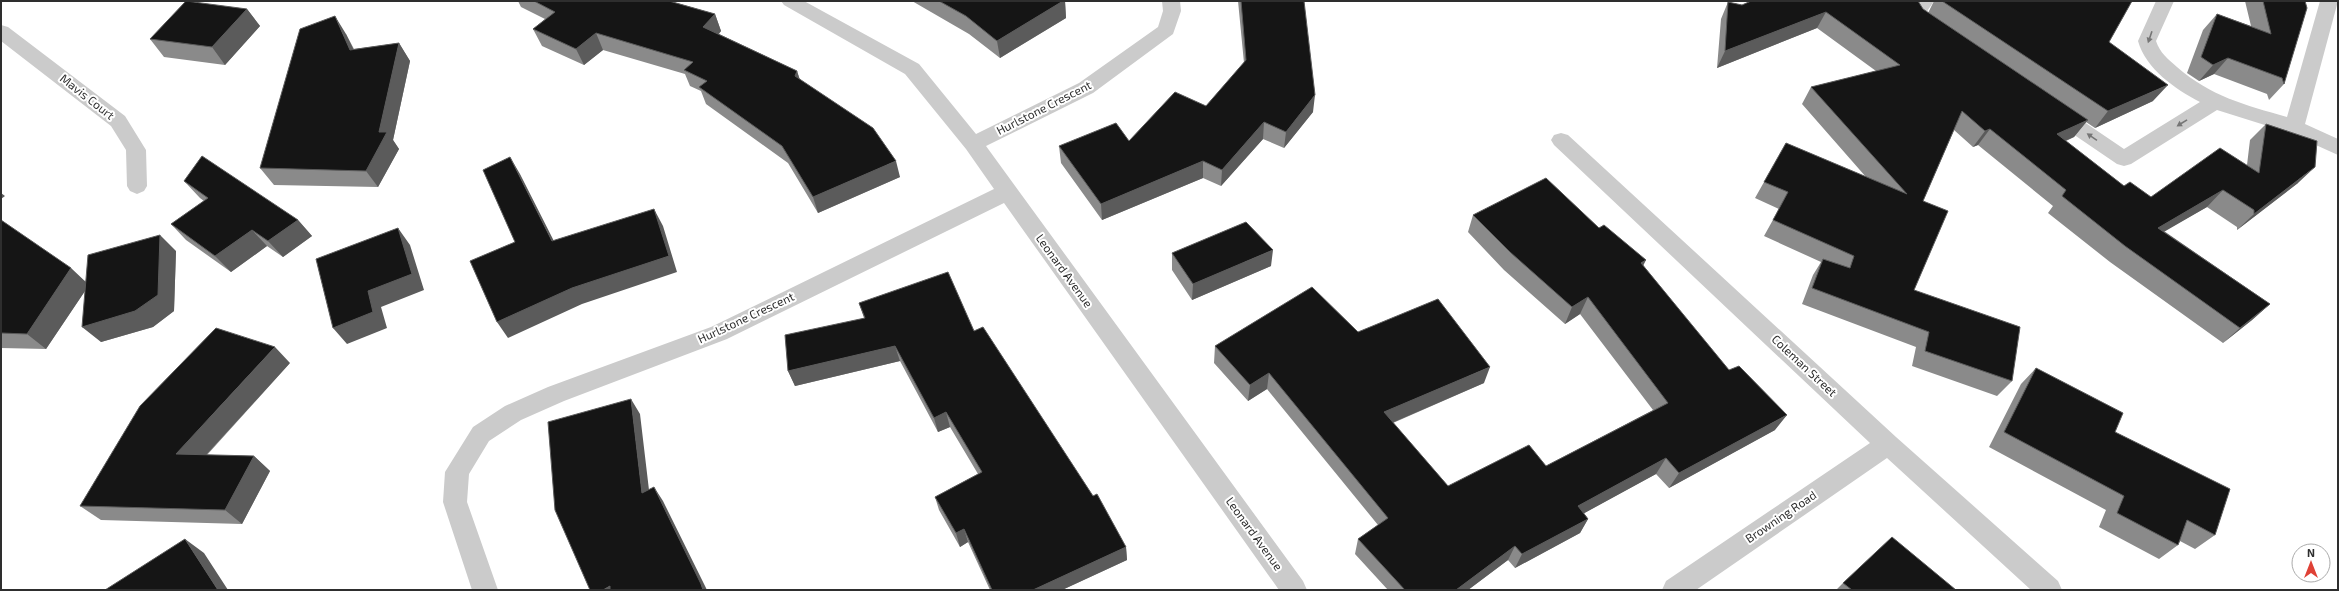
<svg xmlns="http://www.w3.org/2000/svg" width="2339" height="591" viewBox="0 0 2339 591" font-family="'Exo 2',sans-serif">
<rect width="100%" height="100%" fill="#fff"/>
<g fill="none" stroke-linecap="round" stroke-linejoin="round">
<path fill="#cbcbcb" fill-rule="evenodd" d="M781,1H804L919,64L976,134L1079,83L1158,27L1163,11L1162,1H1180L1181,11L1173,34L1093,93L986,146L1303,581L1307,590H1279L1004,203L727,339L564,401L521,420L489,441L469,474L467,502L498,590H472L443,502L445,472L473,427L505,406L548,387L711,327L994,189L966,149L905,74L784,5Z
M1916,1H1934L1926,13L1939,28L1937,32C1923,36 1914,25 1907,14Z
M2156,1H2174L2156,41C2160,53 2168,59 2177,67C2210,96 2245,105 2287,117L2320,1H2338L2305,124L2338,139V155L2287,132L2217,110L2131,164L2124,166L2117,164L2048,117L2045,112L2048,107L2055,105L2062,107L2124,149L2200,102C2175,89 2146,69 2138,41Z
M1,25L8,27L125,116L146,150L147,186L144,191L137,194L130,191L127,186L126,150L111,126L1,41Z
M1561,133L1568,135L1896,437L2058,581L2062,590H2031L1887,458L1696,590H1662L1666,581L1870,443L1554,145L1551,140L1554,135Z"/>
</g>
<path fill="#8a8a8a" d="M518,1H670L715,14L721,31L719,34L797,71L800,80L900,177L818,213L788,163L706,104L701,91L690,86L685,74L603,50L584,65L542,46L533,29L545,19L521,7Z
M912,1H1065L1066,18L1000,58L969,34Z
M1238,1H1304L1313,112L1284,148L1263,139L1221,186L1203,178L1102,220L1061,163L1059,146L1129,141L1206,106L1244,63Z
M1934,1H2132L2109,42L2153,101L2095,128L2086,122L2074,137L2066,141L2124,186L2151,197L2247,165L2250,140L2266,124L2298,183L2237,230V227L2207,207L2164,231L2270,304L2252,320L2223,343L2110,262L2048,213L2053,206L1978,145L1973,147L1954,130L1923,201L1914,290L2012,381L1997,396L1912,366L1916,347L1802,304L1813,275L1821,262L1764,236L1779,209L1755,198L1786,143L1866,177L1802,104L1811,87L1876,71L1817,28L1717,68L1721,19L1728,2L1742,5L1923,9L1928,13Z
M2245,1H2305L2284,84L2269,100L2267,94L2214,74L2199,81L2187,73L2203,30L2217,14L2251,26Z
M247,9L260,26L225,65L164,57L150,39Z
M346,34L354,49L399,43L410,61L393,140L399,149L378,187L274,185L260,168Z
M184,181L298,220L312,236L283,257L267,246L231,272L186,240L171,224L204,201L200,198Z
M1473,215L1599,228L1643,265L1775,430L1669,488L1656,474L1584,513L1588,519L1580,533L1515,568L1508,560L1468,590H1388L1355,554L1358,539L1378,525L1267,389L1248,401L1214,363L1215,346L1358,332L1484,383L1393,423L1448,486L1546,466L1653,410L1580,314L1565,324L1504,270L1468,232Z
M1,220L86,282L176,251L174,311L153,327L101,342L85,291L46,349L1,348Z
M1172,253L1271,266L1192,300L1172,270Z
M859,303L974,331L1126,547L1127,560L1062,590H990L968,542L960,547L939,510L935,497L978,474L950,427L938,432L900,361L795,386L788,371L864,318Z
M290,363L207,455L254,456L270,471L242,524L101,520L80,506Z
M2036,368L2215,535L2195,549L2180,541L2178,545L2159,559L2099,527L2106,510L1989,447L2021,384Z
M1843,583L1956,590H1836Z"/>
<path fill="#5b5b5b" d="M1063,1H1065L1066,18L1000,58L997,41Z
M247,9L260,26L225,65L212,47Z
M1826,12L1817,28L1717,68L1725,51Z
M715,14L721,31L710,44L703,27Z
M335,16L346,34L362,67L350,50Z
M596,33L603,50L584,65L576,49Z
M399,43L410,61L393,140L399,149L378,187L366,171L379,132Z
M2228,58L2214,74L2199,81L2213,65Z
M797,71L802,87L795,76Z
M2168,85L2153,101L2095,128L2108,111Z
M1315,95L1313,112L1284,148L1286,132Z
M2088,120L2074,137L2044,150L2057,134Z
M1264,122L1263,139L1221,186L1222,170Z
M1990,129L1978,145L1973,147L1985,131Z
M510,157L520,174L562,257L552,241Z
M896,161L900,177L818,213L813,197Z
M1203,161V178L1102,220L1101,204Z
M2315,167L2298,183L2237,230L2254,214Z
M2223,190L2207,207L2143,244L2158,228Z
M1,193L5,196L1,199Z
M654,209L663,226L677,272L582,304L508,338L497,322Z
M298,220L312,236L283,257L268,241Z
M398,228L410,245L424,290L381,307L387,328L347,344L333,328L368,291Z
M252,230L267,246L231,272L215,256Z
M160,235L176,251L174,311L153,327L101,342L82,327Z
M1273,250L1271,266L1192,300L1193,284Z
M1646,260L1637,278L1641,263Z
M71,268L89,285L46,349L27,334Z
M1588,297L1580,314L1565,324L1572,307Z
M2270,304L2252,320L2223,343L2240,328Z
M895,346L900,361L795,386L788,371Z
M275,347L290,363L194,468L176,454Z
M1490,367L1484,383L1380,428L1384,412Z
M1269,373L1267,389L1248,401L1250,385Z
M631,399L640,414L651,507L642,493Z
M946,412L950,427L938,432L934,418Z
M1787,415L1775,430L1669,488L1679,473Z
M254,456L270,471L242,524L225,510Z
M1666,458L1656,474L1570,521L1578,506Z
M654,487L663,501L707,590H703Z
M1588,519L1580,533L1515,568L1522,554Z
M964,529L968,542L960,547L956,533Z
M185,539L204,553L228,590H218Z
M1515,546L1508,560L1468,590H1456Z
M1126,547L1127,560L1062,590H1033Z
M610,586L613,590H603Z"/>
<path fill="#151515" stroke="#5b5b5b" d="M186,1L247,9L212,47L150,39Z
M534,1H669L715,14L703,27L797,71L795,76L873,128L896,161L813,197L782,146L699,87L707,81L684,70L693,62L596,33L576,49L533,29L555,12Z
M939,1H1063L997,41L966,16Z
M1241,1H1304L1315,95L1286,132L1264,122L1222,170L1203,161L1101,204L1059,146L1116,123L1129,141L1175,92L1206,106L1246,60Z
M1751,1H1918L1923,9L2088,120L2057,134L2124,186L2130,182L2151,197L2220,148L2259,173L2266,124L2317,141L2315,167L2254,214V210L2223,190L2158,228L2270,304L2240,328L2125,246L2062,196L2066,190L1990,129L1985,131L1962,111L1923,201L1948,211L1914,290L2020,327L2012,381L1925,351L1929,332L1812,288L1823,259L1850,268L1854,256L1773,220L1788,192L1764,182L1786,143L1907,194L1811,87L1900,65L1826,12L1725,51L1728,2L1742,5Z
M1942,1H2132L2109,42L2168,85L2108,111Z
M2263,1H2305L2307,8L2284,84L2282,78L2228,58L2213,65L2201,57L2217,14L2271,34Z
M335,16L350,50L399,43L379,132H387L366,171L260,168L300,29Z
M202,156L298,220L268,241L252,230L215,256L171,224L208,198L184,181Z
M510,157L552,241L654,209L669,256L572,288L497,322L470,261L515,242L483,170Z
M1546,178L1599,228L1604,225L1646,260L1641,263L1729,370L1739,366L1787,415L1679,473L1666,458L1578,506L1588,519L1522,554L1515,546L1456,590H1405L1358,539L1388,518L1269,373L1250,385L1215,346L1312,287L1358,332L1438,299L1490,367L1384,412L1448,486L1529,445L1546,466L1668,403L1588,297L1572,307L1510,252L1473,215Z
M1,220L71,268L27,334L1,333Z
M1246,222L1273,250L1193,284L1172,253Z
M398,228L412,274L368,291L373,312L333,328L316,259Z
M160,235L158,295L135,311L82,327L88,255Z
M948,272L974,331L983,327L1093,496L1097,494L1126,547L1033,590H992L964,529L956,533L935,497L982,472L946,412L934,418L895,346L788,371L785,335L865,318L859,303Z
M216,328L275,347L176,454L254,456L225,510L80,506L140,406Z
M2036,368L2123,413L2115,432L2230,489L2215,535L2187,520L2178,545L2117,513L2124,496L2004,432Z
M631,399L642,493L654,487L701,584L703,590H610V586L603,590H590L555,510L548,422Z
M1892,537L1956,590H1852L1843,583Z
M185,539L218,590H105Z"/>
<defs><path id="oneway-solid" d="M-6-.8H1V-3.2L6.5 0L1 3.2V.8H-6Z"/></defs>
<g fill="#757575">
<use href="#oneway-solid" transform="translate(2150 37) rotate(109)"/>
<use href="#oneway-solid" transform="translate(2182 123) rotate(148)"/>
<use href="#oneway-solid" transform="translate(2092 137) rotate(-146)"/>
</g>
<g text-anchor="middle" stroke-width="4" stroke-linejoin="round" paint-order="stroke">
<g font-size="12" fill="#2e2e2e" stroke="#fff">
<text transform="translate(87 97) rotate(38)" y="4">Mavis Court</text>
<text transform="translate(1044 108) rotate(-27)" y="4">Hurlstone Crescent</text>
<text transform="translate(1064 271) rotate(54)" y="4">Leonard Avenue</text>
<text transform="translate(746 318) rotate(-25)" y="4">Hurlstone Crescent</text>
<text transform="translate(1804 366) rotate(43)" y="4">Coleman Street</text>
<text transform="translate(1781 517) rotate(-34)" y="4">Browning Road</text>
<text transform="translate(1254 534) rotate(54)" y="4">Leonard Avenue</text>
</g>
</g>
<rect width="2339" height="591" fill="none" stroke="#2e2e2e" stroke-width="4"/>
<g transform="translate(2311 563)"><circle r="19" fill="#ffffff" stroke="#ababab"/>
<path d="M0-3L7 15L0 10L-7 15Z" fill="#df4136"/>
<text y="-6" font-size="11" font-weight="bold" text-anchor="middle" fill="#2e2e2e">N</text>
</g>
</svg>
